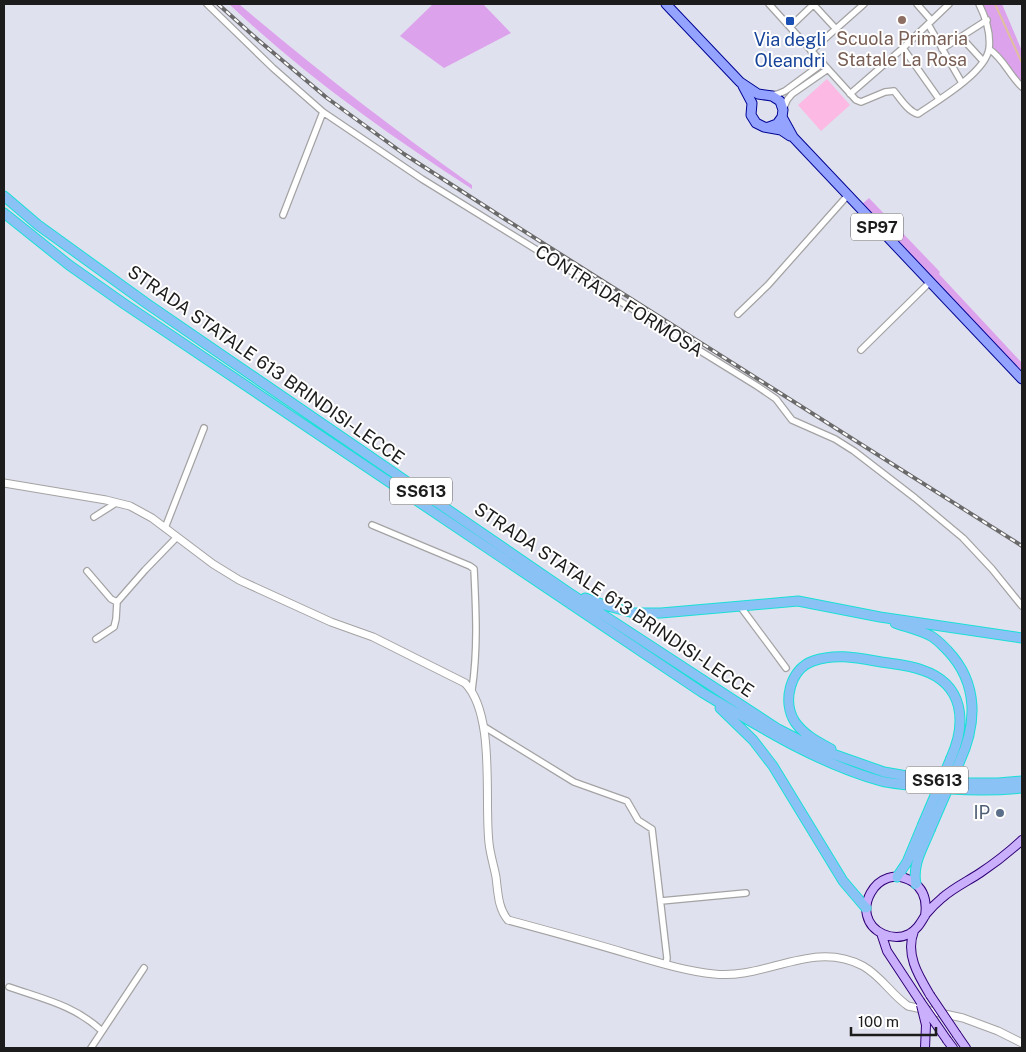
<svg xmlns="http://www.w3.org/2000/svg" width="1026" height="1052" viewBox="0 0 1026 1052" font-family="'Public Sans',sans-serif">
<rect width="100%" height="100%" fill="#e0e1ee"/>
<path fill="#dda2ec" d="M229,4H239C314,68 392,128 472,185V189C387,134 303,74 229,4Z
M433,4H483L511,33L444,68L400,36Z
M982,4H1002L1022,51V83L993,49L989,19Z
M869,198L940,272L939,274L1022,363V371L861,205Z"/>
<path fill="#fcb9e3" d="M827,79L850,105L821,131L798,105Z"/>
<g fill="none" stroke-linecap="round" stroke-linejoin="round">
<path stroke="#dfbf9d" stroke-width="2" d="M995,4L1022,63"/>
<defs>
<path id="minor" d="M207,4L273,68L323,112L422,179L757,386L776,399L792,420L835,439L854,451L915,498L963,538L992,569L1022,606
M769,4L856,100L861,102L885,92L894,91C900,98 908,112 918,114C937,101 985,73 989,49C991,33 986,18 979,4
M813,4L836,29
M917,4L931,20
M928,24L962,83
M790,27L814,4
M961,37L983,61
M903,48L939,99
M942,49L987,20
M989,49C1004,59 1009,75 1022,87
M811,51L864,4
M850,94L903,48L949,4
M769,95L778,94L785,91L823,63
M783,110L787,100L792,94L828,69
M283,215L323,112
M738,314L768,285L848,195
M861,350L929,283
M94,517L116,503
M372,525L470,566L474,569C476,611 478,648 472,690
M165,528L204,428
M87,571L111,599L117,602
M740,606L786,668
M96,639L114,627L116,619L117,602L145,570L177,537
M483,726L574,782L627,801L638,820L652,829L667,958L666,964
M661,901L746,893
M9,987C43,999 74,1005 102,1031
M91,1048L144,968"/>
<path id="tertiary" d="M4,483L106,500L130,506L152,518L213,564L239,580L331,622L373,637L465,683C496,715 484,800 489,843C490,854 494,866 496,877C498,893 498,908 508,920C549,931 589,942 629,954C657,962 685,971 714,974C765,980 813,939 863,966C881,976 891,994 908,1006L963,1018L998,1031L1022,1043"/>
<path id="secondary" d="M925,916C927,903 925,890 913,882C877,859 846,917 883,934C892,938 901,938 909,934C918,929 921,922 926,914C931,908 936,903 942,898C953,888 968,881 980,873C995,863 1009,852 1022,840
M914,931C905,954 918,975 930,995
M881,933L887,951L920,1001
M957,1035L966,1048
M947,1040L953,1048
M925,1048L926,1025"/>
<path id="primary" d="M666,4L740,82L758,94L772,96L780,101L783,110L782,117L777,124L769,127
M743,86L752,103L751,115L756,123L764,127L781,130L790,136
M782,117L793,137L1022,379"/>
<path id="trunk" d="M4,196L38,225L146,303L568,592L778,729L813,747L884,772L924,779L961,783H998L1022,781
M4,213L69,265L123,303L703,693C760,727 817,763 881,781C892,784 904,784 915,786C951,790 986,792 1022,788
M585,598L604,605L634,613H661L798,601L880,617L1022,638
M895,623C906,627 920,630 931,636C938,640 943,646 948,651C979,684 977,725 959,763
M720,708L753,740L773,766L843,881L866,908
M831,749C818,742 804,735 795,722C782,702 790,669 813,661C836,653 858,658 881,662C894,664 909,665 922,670C964,684 967,722 951,758
M897,877L907,862L922,826
M916,884C912,864 923,848 930,830"/>
</defs>
<use href="#minor" stroke="#a3a3a3" stroke-width="8"/>
<use href="#tertiary" stroke="#a3a3a3" stroke-width="9"/>
<use href="#secondary" stroke="#2f0075" stroke-width="10"/>
<use href="#primary" stroke="#000693" stroke-width="11"/>
<use href="#trunk" stroke="#19e0d6" stroke-width="11"/>
<use href="#minor" stroke="#fff" stroke-width="5.5"/>
<use href="#tertiary" stroke="#fff" stroke-width="7"/>
<use href="#secondary" stroke="#caaffd" stroke-width="8"/>
<use href="#primary" stroke="#94a3ff" stroke-width="9"/>
<use href="#trunk" stroke="#8bc2f5" stroke-width="9"/>
<defs>
<path id="rail" d="M218,4L257,39L327,98L404,154L508,221L1022,546"/>
</defs>
<use href="#rail" stroke="#6a6a6a" stroke-width="4"/>
<use href="#rail" stroke="#fff" stroke-width="2" stroke-dasharray="5.5" stroke-linecap="butt"/>
<defs>
<path id="secondary-bridge" d="M930,995L957,1035
M920,1001L947,1040
M921,1005L926,1025"/>
<path id="trunk-bridge" d="M922,826L951,758
M930,830L959,763"/>
</defs>
<use href="#secondary-bridge" stroke="#2f0075" stroke-width="10" stroke-linecap="butt"/>
<use href="#trunk-bridge" stroke="#19e0d6" stroke-width="11" stroke-linecap="butt"/>
<use href="#secondary-bridge" stroke="#caaffd" stroke-width="8"/>
<use href="#trunk-bridge" stroke="#8bc2f5" stroke-width="9"/>
</g>
<circle fill="#8d6e63" stroke="#fff" stroke-width="2" cx="902" cy="20" r="5"/>
<rect fill="#1a4fb4" stroke="#fff" stroke-width="2" x="785" y="16" width="10" height="10" rx="2.5"/>
<circle fill="#5c6f8a" stroke="#fff" stroke-width="2" cx="1000" cy="813" r="5"/>
<g text-anchor="middle" stroke-width="4" stroke-linejoin="round" paint-order="stroke">
<g fill="#fff" stroke="#606060" stroke-width="1">
<rect x="851" y="213.5" width="52" height="27" rx="4"/>
<rect x="390" y="477.5" width="62" height="27" rx="4"/>
<rect x="906" y="766.5" width="62" height="27" rx="4"/>
</g>
<g font-size="16" font-weight="bold" fill="#1c1c1c">
<text x="877" y="233">SP97</text>
<text x="421" y="497">SS613</text>
<text x="937" y="786">SS613</text>
</g>
<g font-size="18" fill="#785e54" stroke="#fff">
<text x="902" y="45">Scuola Primaria<tspan x="902" dy="21">Statale La Rosa</tspan></text>
</g>
<g font-size="18" fill="#164399" stroke="#fff">
<text x="790" y="46">Via degli<tspan x="790" dy="21">Oleandri</tspan></text>
</g>
<g font-size="18" fill="#1c1c1c" stroke="#fff">
<text transform="translate(619 301) rotate(32)" y="6">CONTRADA FORMOSA</text>
<text transform="translate(266 365) rotate(35)" y="6">STRADA STATALE 613 BRINDISI-LECCE</text>
<text transform="translate(614 600) rotate(34)" y="6">STRADA STATALE 613 BRINDISI-LECCE</text>
</g>
<g font-size="18" fill="#4e5e75" stroke="#fff" text-anchor="end">
<text x="990" y="819">IP</text>
</g>
</g>
<rect width="1026" height="1052" fill="none" stroke="#1c1c1c" stroke-width="10"/>
<path d="M851 1027v8h85v-8" fill="none" stroke="#1c1c1c" stroke-width="2.5"/>
<text x="858" y="1027" font-size="15" fill="#1c1c1c" stroke="#ffffff" stroke-width="4" paint-order="stroke">100 m</text>
</svg>
